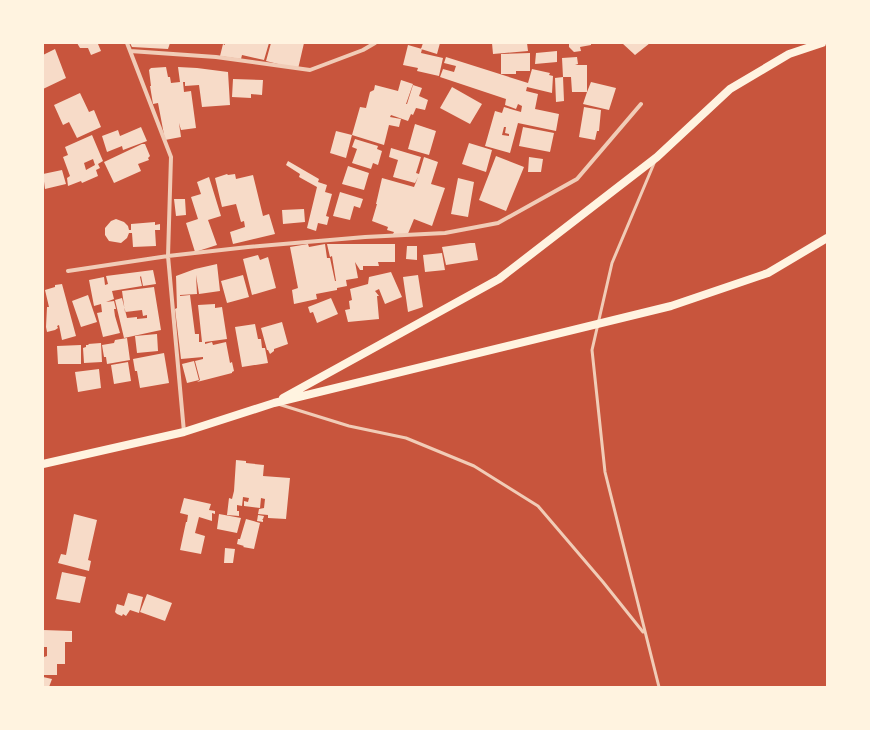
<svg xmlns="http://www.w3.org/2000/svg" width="870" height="730" viewBox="0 0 870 730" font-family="Helvetica,sans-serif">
<rect width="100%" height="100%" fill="#c8553d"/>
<path fill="#f7dbc8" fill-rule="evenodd" d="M77,43H101L98,44L101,51L91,55L88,48H80Z
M130,43H170L168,49L132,47Z
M225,43H269L264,60L242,55L241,59L220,56L223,44L225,45Z
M271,43H304L298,69L266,61Z
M423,43H440L437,54L421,49Z
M492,43H527L528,51L493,54Z
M569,43H591V45L580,47L581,51L574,52L569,47Z
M622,43H650L635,55Z
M408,45L422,49L421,53L443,58L439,76L417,71L418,68L403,65Z
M55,49L66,78L43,89V55Z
M557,51V62L535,64L536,53Z
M530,53V71H516V74H501V54Z
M446,57L528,83L532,69L550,73L549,75L553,76L552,93L527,87L526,91L538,94L535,109L559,114L556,131L518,123L510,153L485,146L495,111L502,113L504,107L521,112L522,106L518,104L516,109L505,105L506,99L440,77L443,69L454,72L456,66L444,63ZM504,127H506L505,133L509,134V136L502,135Z
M577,57L578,64L575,65H587V92L591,82L616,88L609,110L583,104L587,92H572L571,77H563L562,58Z
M166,67L168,77H170L171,83L180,82L178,67L197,68L228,72L230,105L202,107L199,85L185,86V82H183L184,92L191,91L196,128L181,130L179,123L181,137L165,140L158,103L153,104L150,86H151L149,70L151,68Z
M563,77L564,101L556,102L555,78Z
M233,79L263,80L262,95L251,94V98L232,97Z
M401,80L413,84L406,104H407L413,85L422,88L419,96L428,100L425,110L416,108L413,115L411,114L408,121L391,115L390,117L401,119L399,127L389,125L384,145L352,135L360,107L366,108L370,92L374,90L375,85L398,91Z
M452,87L482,104L470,124L440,108Z
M80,93L89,112L94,110L101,127L77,138L69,122L63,125L54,105Z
M584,107L601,110L599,131H597L595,140L579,137Z
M415,124L436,131L429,155L408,149Z
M141,127L147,141L123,150L122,146L107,152L102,136L118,130L120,136Z
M523,127L554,133L550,152L519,146Z
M336,131L352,135L346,158L330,153Z
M92,135L103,161L98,164L100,168L96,170L98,176L82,183L81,181L68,186L67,178L70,176L63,157L68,155L65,147ZM93,159L95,165L86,170L84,163Z
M355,139L378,146L377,149L382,151L378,165L373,163L371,169L352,163L357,149L352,147Z
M469,143L492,150L486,172L462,164Z
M142,144H145L150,156L148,158L149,160L138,164L141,171L114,183L104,162Z
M391,148L421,157L416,173L419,174L424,157L438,162L431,184L445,188L432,226L414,219L407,236L393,234L394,232L387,230L388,227L372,221L377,204H376L382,178L414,187L418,177L415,183L393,177L398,160L389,157Z
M496,156L524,167L506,211L479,200Z
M529,157L543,159L541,172H528Z
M288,161L319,179L318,182L327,185L325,192L332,194L326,216L329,217L327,225L318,223L316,231L307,228L317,187L299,177L300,174L286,165Z
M348,166L369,173L364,190L342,184Z
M62,170L66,184L45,189L43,174Z
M227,174L228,175L235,174L236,179L253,175L263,216L269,214L275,234L233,244L230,232L245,227L244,221L241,222L236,204L222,207L215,178Z
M209,177L221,216L208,220L217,245L195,252L186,223L198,219L191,197L201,194L197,182Z
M458,178L474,182L468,217L451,214Z
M340,192L363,199L360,208L354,206L350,220L333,216Z
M174,199H185L186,215L176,216Z
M304,209L305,222L283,224L282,210Z
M116,219L124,222L128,226L129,230H131V224L155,222V225L160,224V230H155L156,246L133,247L132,233H129L127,238L121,243L109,241L105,235V228L111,221Z
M470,243H475L478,260L446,265L442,247Z
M308,244L309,247L325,244L327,258H330L335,281H336L332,256L330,257L327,244H395V262H378L379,266H363V270H360L355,262L358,278L346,280L347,286L337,288V290L316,294L317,299L294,304L292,290L298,288L290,247Z
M407,246H417V260L406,259Z
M442,253L445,270L425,272L423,255Z
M258,255L260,260L268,257L276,288L252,295L243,259Z
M217,264L220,291L199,294L196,275L197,294L180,295V296L190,295L195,334H199V342H202L198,305L215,304V308L222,307L227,339L205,342V344L212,342L213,345L226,342L230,363L232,362L234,371L232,372V373L197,382L200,380L195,361L203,359V357L181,359L175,309L177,308L176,276L195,269Z
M153,270L156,284L143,286L141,276L140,277L142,286L112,291L114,299L106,302L114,301L116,309H114L115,316L120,333L103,337L97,313L102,312L101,304L94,306L89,280L104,277L105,285L108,284L106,276Z
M391,272L402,297L385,304L379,289L375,291L379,296H377L379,319L348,322L345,310L350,309L349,301L352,300L350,289L368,284L369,277Z
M243,275L249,297L227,303L221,281Z
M418,275L423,307L408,312L403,277Z
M62,284L76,336L62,340L59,325L57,326L58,328L55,330L47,332L46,327L47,307H49L45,290L55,287V285Z
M154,287L161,330L124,338L115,300L122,298L127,318L137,317V319L147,318V315L143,316L142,310L125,312L122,291Z
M88,295L97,322L81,327L72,301Z
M331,298L338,314L317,323L313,312L310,313L308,307Z
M282,322L288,344L274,349V351L270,354L268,350H267L261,328Z
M255,324L258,339H261L262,348H265L268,363L242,367L235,327Z
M157,334L158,351L137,353L135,336Z
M127,338L130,360L107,364L106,357H104L102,345L114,343L115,340Z
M101,343L102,362L84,363L83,348L86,347V345H89L88,344Z
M81,345V364H58L57,346Z
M164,353L169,383L140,388L137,371H135L133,359Z
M194,361L199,380L187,383L182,364Z
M128,362L131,381L114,384L111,365Z
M99,369L101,388L78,392L75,372Z
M236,460L246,461V463L264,465L263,476L290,478L286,519L268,518V515L258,514L259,509L264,508L265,499L261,498L260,508L244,506V501L248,502L249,498L243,497L242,506L237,505V511H239V516L227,515L229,498L232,499L234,491Z
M184,498L211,504L209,510L215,511V514L212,513V521L199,517L195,533L205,536L201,554L180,550L186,522H187L188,515L180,513Z
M74,514L97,520L88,560L91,561L89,571L58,563L61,554L66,555Z
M219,514L241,518L237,533L217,529Z
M258,515L264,516L263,519L262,520H263V522L257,521Z
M246,519L260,523L254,549L243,547L244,546L237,544L238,539H240Z
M225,548L235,549L233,563H224Z
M62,572L86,577L80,603L56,599Z
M128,593L143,597L139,613L130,610L126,616L123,614L122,616L117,614L115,612L117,604L124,606Z
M147,594L172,603L165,621L140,612Z
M43,630L72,631V642H65V664H57V675H44V657L47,656V647H43Z
M43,677L52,679L49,687L43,686Z"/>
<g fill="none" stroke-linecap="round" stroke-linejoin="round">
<path stroke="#f1ccb7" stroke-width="3" d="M655,161L612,263L592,350L605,472L659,687
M278,404L349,426L406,438L474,466L538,506L603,582L643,632"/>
<path stroke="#f1ccb7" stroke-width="4" d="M127,43L171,157L168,256L184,432
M130,51L216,57L310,70L363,50L375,43
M68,271L168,256L248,247L365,237L445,233L498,223L577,179L641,104"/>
<path stroke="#fff3e0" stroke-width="8" d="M283,398L499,279L657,157L730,89L789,54L822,43
M43,464L184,432L274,403L671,306L768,273L827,238"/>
</g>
<rect width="870" height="730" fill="none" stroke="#fff3e0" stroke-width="88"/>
</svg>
